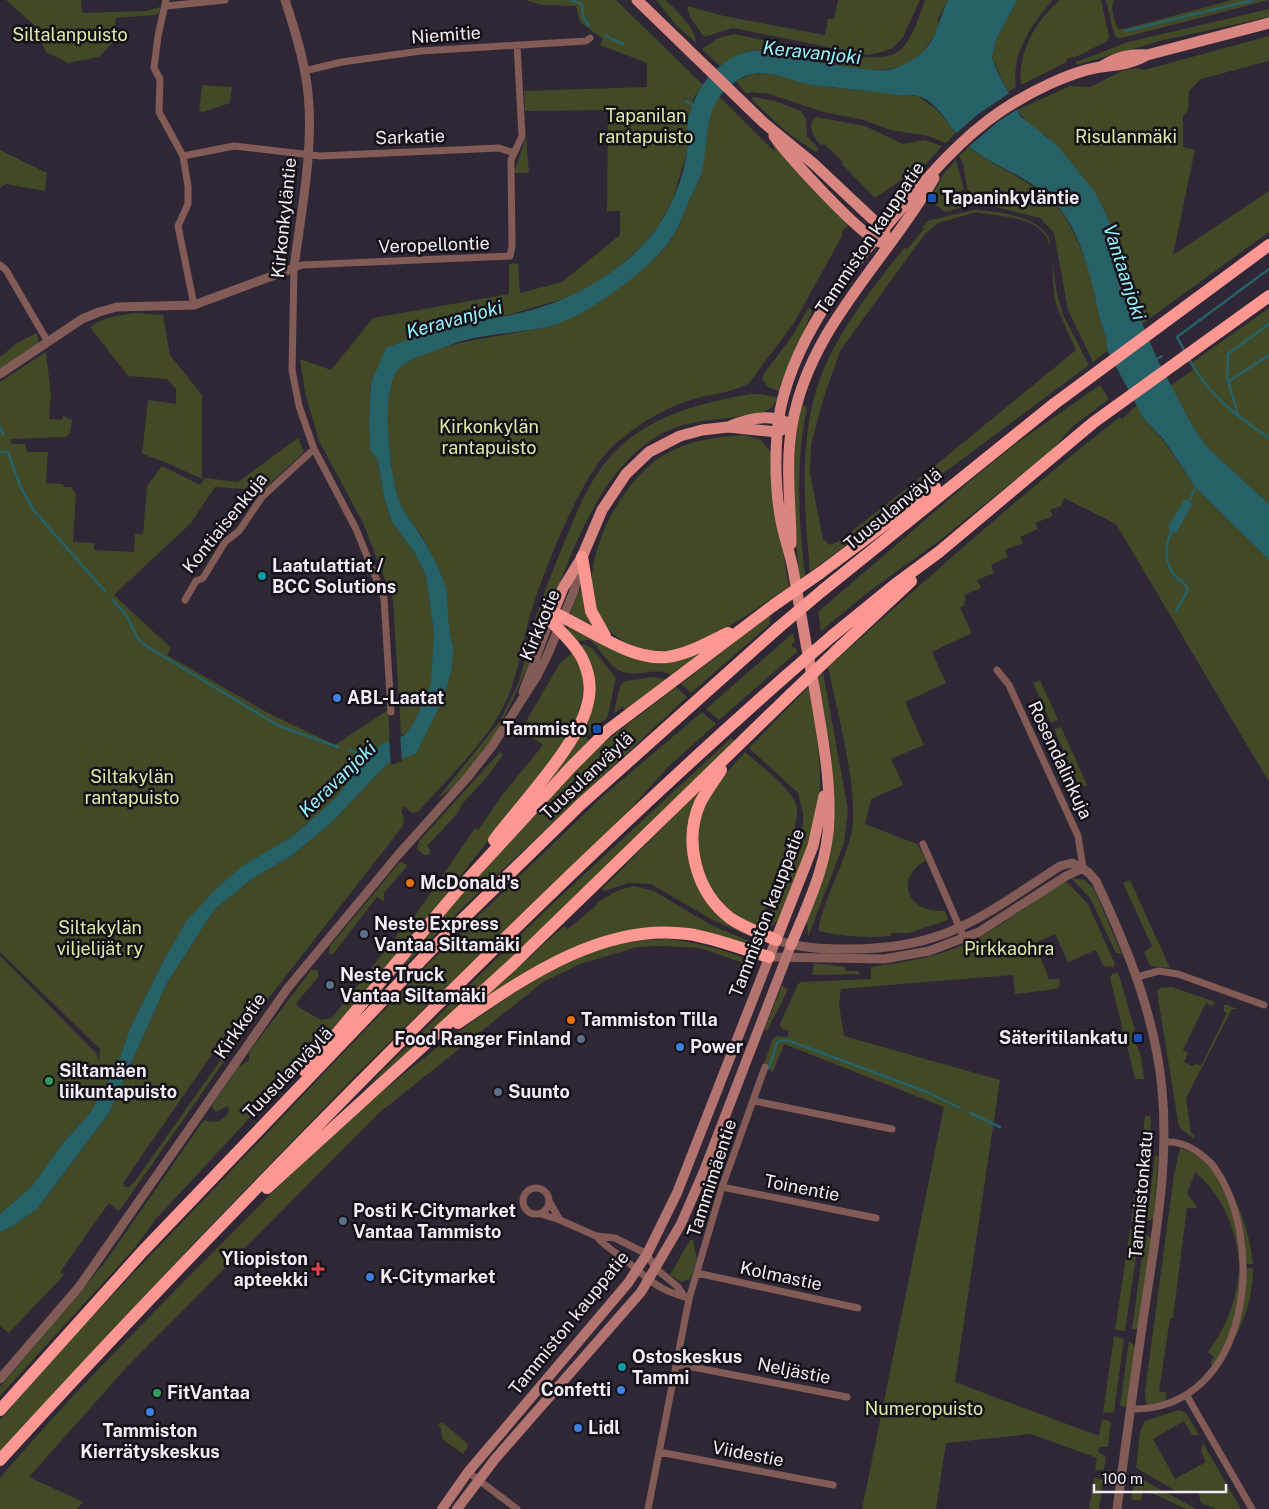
<svg xmlns="http://www.w3.org/2000/svg" width="1269" height="1509" viewBox="0 0 1269 1509" font-family="'Public Sans',sans-serif">
<rect width="100%" height="100%" fill="#2f2735"/>
<path fill="#414926" fill-rule="evenodd" d="M6,0H81L82,13L146,11L160,7L159,13L155,15L116,18L113,42L99,57L68,63L46,52L32,23Z
M526,0H616L703,85L694,97L688,121L687,152L673,199L658,227L643,245L615,270L590,288L570,297L508,315L469,322L379,367L371,383L369,421L370,450L378,460L384,497L390,518L416,555L426,576L434,633L433,679L416,722L405,735L401,734L393,600L363,523L319,441L305,392L300,359L331,370L373,318L509,294V264L518,263L520,293L562,282L620,235V211H607L608,110L525,111L524,91L647,87V63L600,45L603,39L580,22L576,6L542,5Z
M656,0H665C676,9 696,29 696,43L677,26Z
M838,0H920L903,37L893,48L882,52L867,55L733,28L704,37L690,17L687,6L724,16L825,35L828,19H834Z
M925,0H948L938,19L939,26C934,35 929,44 923,52C887,93 806,50 762,50C746,49 733,57 720,66L702,49L718,38L734,34C765,40 872,68 896,53C912,43 919,16 925,0Z
M1017,0H1053C1032,23 1011,54 1016,87L1008,92L992,58L995,42Z
M1060,0H1101L1109,36L1107,41L1076,57L1068,58L1065,63L1021,85C1017,53 1036,20 1060,0Z
M1106,0H1114C1110,9 1114,20 1118,29H1124L1232,0H1269L1118,39L1114,34Z
M1269,9V17L1164,40L1076,65V62L1128,42Z
M1269,36V61L1201,79L1189,91L1188,110L1183,116V147L1195,150L1173,255L1269,191V232L1142,324L1128,285L1119,242L1046,135L1031,127L1017,110L1070,86L1090,87L1124,70L1137,68L1144,70Z
M767,73L829,87L918,96L935,108L951,126L955,134L946,143L928,136L890,130L864,120L823,112L769,94L752,92L746,94L736,81L752,74Z
M202,85L232,87L230,103L203,112L199,111Z
M719,96L776,153L771,141L849,224L842,232V236L794,323L749,383C732,393 716,393 698,398C667,406 636,425 613,446C580,476 542,575 529,619C522,645 518,674 507,699C489,740 447,779 418,812L412,813L404,806L401,811L404,817L403,826L268,999L122,1207L118,1211L109,1203L60,1272L64,1275L9,1333L0,1326V1232L13,1226L37,1209L109,1113L167,983L214,910L252,879L291,856L331,823L388,763L416,754C430,723 453,681 453,647C452,641 450,635 449,630C447,612 449,595 442,578C436,563 429,549 421,535C414,525 403,514 399,502C391,476 380,397 395,373C415,341 520,336 556,324C577,317 598,303 616,290C635,276 661,257 673,236C680,225 684,212 689,200C693,191 700,182 701,172C706,148 703,116 719,96ZM257,994L262,995L236,1032L229,1048L136,1180L129,1187H124L123,1183L219,1044L226,1045L222,1039Z
M754,97L775,101L801,111L806,119L807,136L819,149L816,152C792,138 771,119 751,98Z
M817,117L865,126L903,144L924,140L942,146L927,163L875,198L842,164L843,162L824,144L822,146C814,138 810,132 812,121Z
M526,137L529,173H514Z
M969,147C996,168 1029,179 1054,203C1070,217 1088,264 1094,285C1097,296 1097,307 1100,318C1102,326 1106,333 1107,340C1108,344 1107,347 1107,351L1093,362L1068,310L1054,233L1040,218L977,202L967,188L963,163L959,156Z
M0,150L47,173L45,191L6,184L0,188Z
M956,160L964,189L959,192L960,196H966L972,205L945,212L932,202L937,194L934,192L944,173Z
M974,210C997,211 1038,216 1049,238L1057,293L1063,315L1089,365L810,572C803,496 796,413 836,344C855,309 880,279 904,248L907,249L924,229L922,227L930,220ZM976,212C995,216 1021,216 1037,227C1059,242 1050,277 1055,300C1060,317 1069,333 1076,350L920,478L839,541L830,545L823,539L810,473L811,445L823,400L840,351L924,235L938,223Z
M808,308L812,310L781,392L768,387L762,379L763,375L793,335Z
M1269,308V504L1208,448L1193,427L1170,386L1193,370L1190,364Z
M136,313L163,315L170,355L202,395V479L165,462L142,454L148,400L176,404V389L167,379L128,376L90,327C103,317 120,315 136,313Z
M37,333L39,343L0,369V357L17,343Z
M46,352L51,395L49,419L62,420L63,416L72,420L70,433L66,437L10,439L12,444H25L27,452H48L46,483L63,484L64,487H71L76,494L73,542L94,543V550L134,552L135,534H143L147,486L162,466L200,485L205,478L238,482L298,438L304,452L261,492L258,490L215,487L191,523L114,595L171,648L167,655L268,713L335,745L388,710L390,741L371,752L338,795L318,814L293,836L241,868L218,887L164,960L131,1026L118,1063L90,1113L64,1142L32,1186L0,1214V956L96,1053L99,1060L100,1049L0,952V382Z
M1100,385L1109,399L1072,427L1052,450L939,541L867,593L821,631L818,612L976,476L1017,443Z
M750,394H762L779,398L771,408L764,412C736,419 705,418 677,427C596,456 566,572 536,645L532,643L530,636C540,601 553,569 567,536C574,519 581,501 591,484C626,422 685,406 750,394Z
M802,404L807,408C795,464 799,519 805,576L800,580C793,521 789,462 802,404Z
M1137,405L1144,419L1163,440L1196,488L1269,560V782L1116,524L1064,498L1061,506L1050,510L1053,516L1035,523L1038,529L1020,537L1023,543L1005,550L1008,557L991,565L994,573L977,580L981,588L964,595L966,601H964L965,605L960,608L972,633L932,652L946,683L905,702L924,745L891,759L903,785L871,799L865,824L917,844L926,860C893,880 908,913 945,911L948,920L909,933H891V936C867,938 843,937 819,931C816,917 849,853 852,830C858,786 837,712 828,667C924,582 1019,495 1120,417L1122,419Z
M744,435L761,440L771,452L775,505L789,587C750,611 712,645 665,651C651,653 634,648 622,640C555,600 613,485 664,455C689,440 716,437 744,435Z
M581,587L592,625L570,614Z
M770,615V624L691,693L681,684Z
M569,625L633,657L706,649L681,671L677,669L672,676C657,665 638,679 621,671C608,666 601,649 590,640L576,641L567,630Z
M793,633L795,641L791,646L796,648L797,652L719,720L706,709Z
M583,644L592,648L616,678L608,715L606,719L593,728L594,730L586,737L589,740L524,809L591,710L581,647Z
M528,649L534,651C511,704 488,766 437,799L500,721L519,681Z
M572,653C594,682 579,717 563,745L426,920L355,1004L155,1220L134,1249L0,1396V1387L103,1265L204,1120C215,1124 222,1121 229,1112L228,1106L216,1112L212,1107L213,1104L239,1066L249,1061V1052L311,970H317L319,976L297,1002V1006L321,1020L332,1018L407,922L410,923L475,828L478,830L503,794L543,745L521,730L560,663Z
M823,672L848,810L844,843L808,937L807,920L834,794L831,752L818,677Z
M654,677L668,680L625,710L623,706L615,713L614,711L620,686L625,681Z
M1040,680L1058,720L1051,723L1033,683Z
M676,687L687,697L480,891L381,988L473,880L592,752Z
M808,687C815,724 823,762 819,800C815,841 793,882 778,920L771,926H766L803,825V813L798,793L749,748Z
M702,712L716,724L668,767L625,815L534,901L358,1073L193,1244L0,1452V1420L68,1342L426,966L604,795Z
M1061,727L1087,785L1080,788L1054,729Z
M1048,731L1075,789L1070,792L1044,735Z
M731,738L736,742L553,923L358,1098L381,1072L546,910Z
M500,752L503,755L486,778L462,804L457,814L427,846L431,851L428,855H424L417,849L419,841Z
M745,752C760,766 788,785 796,804C804,821 767,906 759,927C706,907 682,848 709,796C718,780 733,766 745,752Z
M701,792L696,803L698,883L754,936L753,938L711,919L651,884L629,883L604,891L602,889L697,793Z
M402,862L407,865L406,867L384,893V902L377,897L333,954H329L330,946L399,863Z
M1071,878L1085,880L1094,889L1122,954L1116,953L1090,898Z
M1130,880L1170,968L1150,966L1144,952L1152,946L1123,883Z
M1066,881L1088,904L1115,964L1114,967L1103,966L1096,950L1068,962L1055,934L1035,943L1049,979H1059L1060,986L1056,989L1015,994L1013,975L841,989L839,1005L844,1036L1000,1080L955,1382L1099,1436L1102,1419L1111,1422L1108,1447H1099L1098,1452L1106,1457L1104,1469L1095,1471L1097,1458L1031,1434L946,1443L936,1509H862L944,1107L784,1044L773,1072L768,1069L764,1064L772,1040L777,1036L787,1037L789,1031L781,1028L780,1024L798,984L801,982L871,979V967C903,962 935,958 965,944C1001,928 1032,901 1066,881Z
M634,886L654,891L711,925L751,942V945L643,928L488,998L487,995L564,926L568,929L597,905L596,903L619,890Z
M669,939C694,943 719,947 743,958V963L700,948L661,946L637,947L580,964L543,982L379,1113L126,1368L29,1477L83,1502L77,1509H0V1478C67,1399 141,1325 214,1251C301,1163 385,1081 488,1011C523,987 559,963 599,949C622,941 645,940 669,939Z
M814,963L845,967V971H859V974L812,975Z
M1118,972L1135,1030L1132,1033L1141,1056L1144,1079H1135L1110,978L1112,974Z
M782,985L788,990L767,1031L765,1028Z
M1172,987L1215,1002L1213,1006L1206,1003L1183,1050L1188,1053L1184,1062L1192,1066L1197,1064L1201,1066L1227,1013L1224,1011V1005H1228L1237,1009H1232L1186,1098L1191,1133L1195,1136L1193,1138L1180,1128L1178,1121L1158,998L1157,991L1160,988Z
M1145,1116H1150L1151,1120L1149,1163L1141,1222H1131Z
M1180,1148C1227,1163 1249,1220 1253,1264H1239C1237,1230 1222,1194 1195,1172L1187,1194L1198,1208H1187L1173,1318H1170L1159,1391L1167,1393L1165,1401L1146,1405L1145,1391L1174,1175Z
M1155,1155L1158,1156L1154,1219L1147,1221Z
M1130,1229L1140,1231L1125,1331L1115,1330Z
M1145,1234L1151,1238L1138,1329H1132Z
M690,1240H693L697,1259L690,1279L681,1282L670,1275Z
M1239,1268H1253C1253,1306 1238,1338 1215,1367L1210,1363L1214,1357L1208,1352C1227,1326 1237,1300 1239,1268Z
M1114,1336L1124,1339L1114,1412L1103,1413Z
M1129,1341L1135,1346L1127,1407L1120,1406Z
M1179,1410L1186,1413L1199,1435H1192L1184,1421L1153,1439L1175,1479L1206,1462L1201,1451L1203,1443L1241,1509H1216L1201,1503L1198,1492L1192,1490L1181,1494L1136,1468L1140,1432L1145,1421Z
M442,1422L467,1443L468,1447L463,1454L442,1439L441,1428L438,1425Z
M1136,1476L1196,1509H1186L1143,1489L1141,1501L1131,1499Z
M1094,1478L1103,1480L1099,1509H1089Z"/>
<path fill="#276168" d="M948,0H1017L995,42L992,58L997,71L1021,117L1056,144L1095,192L1119,242L1135,306L1157,359L1193,427L1208,448L1269,504V560L1196,488L1164,440L1144,419L1107,350C1108,337 1102,328 1099,315C1092,280 1081,232 1056,204C1032,177 994,168 967,145C950,131 941,103 918,96C912,94 903,96 897,95C869,90 842,89 813,85C788,81 763,64 738,80C700,104 711,137 701,174C698,183 693,192 689,200C684,213 679,227 671,239C654,265 606,300 578,315C541,335 500,330 461,341C452,344 443,348 434,351C421,356 405,360 397,371C380,393 390,478 400,503C404,514 413,523 419,533C428,547 436,562 442,577C449,594 447,609 449,626C449,633 452,640 453,647C455,684 431,721 416,754L388,763L331,823L291,856L252,879L214,910L167,983L109,1113L37,1209L13,1226L0,1232V1214L32,1186L64,1142L90,1113L118,1063L131,1026L164,960L187,920L218,887L241,867L293,836L318,814L338,795L371,752L382,744L405,735L415,721L431,684L434,633L426,576L416,555L391,520L384,497L378,460L370,450L369,421L371,383L386,348C400,343 414,336 428,332C454,324 480,321 506,316C559,306 604,284 642,246C665,223 683,184 687,151C688,141 686,131 688,121C694,94 707,72 732,58C756,44 781,53 805,59C820,63 875,72 888,70C899,68 913,61 922,53C937,39 939,18 948,0Z
M1185,499L1192,504L1177,532L1171,533L1168,526Z"/>
<path fill="#2f2735" d="M1011,92L1019,108L999,121L967,148L953,136L977,115Z
M400,734L402,761L391,765L389,738Z"/>
<g fill="none" stroke-linecap="round" stroke-linejoin="round">
<path stroke="#276168" stroke-width="2.5" d="M571,0L582,4L583,17L589,26
M1125,31L1253,0
M606,36L623,44
M686,101L693,105
M1185,352L1177,337L1269,269
M1157,359L1162,356
M1189,359C1210,397 1234,414 1269,438
M1229,381L1269,355
M1235,414L1237,411L1227,377L1228,354L1269,324
M0,426L3,434
M0,452H8L21,488L34,511L105,591
M1188,504L1196,486
M1172,530C1166,543 1164,559 1172,572C1177,579 1185,582 1188,590L1176,611
M112,599L127,616L137,637L143,644L279,726L338,747
M349,750L367,757
M769,1068L777,1042L787,1040L927,1092L960,1108
M970,1113L1000,1127"/>
<path stroke="#825a56" stroke-width="7" d="M166,0L158,36L154,68L160,79L159,112L183,156L188,186V204L178,226L194,305
M166,6L225,0
M304,71L342,62L421,51L586,41L590,38
M183,156L234,146L320,156L499,148L514,153
M0,265L6,270L48,342
M185,600L196,581L203,578L225,542L239,531L262,497L314,449
M997,670L1009,685L1078,836L1083,868
M391,712L384,598L356,529L314,449L299,406L292,370L294,268L302,265L510,256L512,246L511,160L522,136L517,45
M923,844L965,940
M1137,977L1159,971L1178,974L1264,1005
M754,1101L892,1129
M722,1187L876,1218
M523 1201a13 13 0 1 1 26 0a13 13 0 1 1-26 0Z
M549,1201L560,1220
M541,1214L560,1220L596,1236L615,1238L647,1254L655,1268L678,1287L684,1296
M596,1236C604,1245 610,1249 620,1256C644,1274 654,1289 685,1297
M697,1273L858,1308
M677,1364L847,1397
M1187,1396L1252,1509
M1130,1409C1252,1412 1269,1237 1211,1163C1197,1150 1184,1141 1165,1142
M659,1452L833,1485
M468,1472L517,1509
M648,1509L689,1299L722,1187L765,1067"/>
<path stroke="#825a56" stroke-width="9" d="M0,374L82,319L99,312L117,307L194,305L294,268C301,211 314,150 308,93C305,62 295,30 285,0
M523,692L550,620
M776,940C799,948 822,949 847,949C945,950 983,916 1060,866L1072,863L1088,872L1096,881C1127,947 1155,1015 1162,1089C1169,1162 1156,1234 1145,1307C1135,1374 1126,1442 1117,1509
M769,957L884,959L929,951L979,932L1066,876L1083,868
M0,1379L79,1287L287,989L398,855L467,778L493,745L537,676L548,654L574,591L581,563"/>
<path stroke="#b3736e" stroke-width="10" d="M442,1509L468,1472L628,1283L647,1254L677,1193L776,940
M457,1509L495,1459L641,1292L681,1224L704,1171L791,945"/>
<path stroke="#d98680" stroke-width="11" d="M637,0L764,123L814,164L883,229L886,236
M1101,67C1117,57 1128,54 1147,55
M774,136C789,157 860,235 880,242
M728,427C746,419 767,413 786,422
M791,544C791,505 785,465 792,426C808,328 887,261 934,178
M550,620L563,588L582,557L602,510L626,474L649,452L680,436L702,430L728,427L777,432L784,429
M776,940L813,846L824,796
M791,945C808,904 829,861 829,816C830,772 821,729 814,686C806,647 800,608 793,569C790,553 784,537 781,521C776,494 775,462 777,434C782,360 835,284 883,230C919,188 955,142 1001,111C1028,93 1069,72 1100,67C1118,65 1131,64 1147,55L1269,23"/>
<path stroke="#fc9891" stroke-width="12" d="M582,557L591,611L605,636
M820,573L935,487
M823,590L1054,404L1269,245
M554,613C587,627 630,661 667,657C689,654 709,642 728,633
M832,636L897,583L939,552L1094,422L1269,296
M835,652L911,581
M721,770C714,781 706,791 700,803C683,842 696,892 730,918C744,928 761,933 776,940
M494,840C519,807 578,744 587,706C591,693 590,678 585,665C579,648 562,633 550,620
M458,1023C524,978 603,922 688,934C715,938 742,949 769,957
M305,1071L458,890L571,767L607,731L774,605
M267,1188L513,964L791,694
M0,1410L142,1252L431,950L581,804L778,628
M0,1460C104,1346 211,1234 319,1124C471,969 625,818 787,675"/>
<path stroke="#fc9891" stroke-width="12" d="M774,605L820,573
M778,628L823,590
M787,675L832,636
M791,694L835,652"/>
</g>
<g fill="#1a4fb4" stroke="#151118" stroke-width="2">
<rect x="927" y="193" width="10" height="10" rx="2.5"/>
<rect x="592" y="724" width="10" height="10" rx="2.5"/>
<rect x="1133" y="1033" width="10" height="10" rx="2.5"/>
</g>
<g fill="#0f9aa8" stroke="#151118" stroke-width="2">
<circle cx="262" cy="576" r="5"/>
<circle cx="622" cy="1367" r="5"/>
</g>
<g fill="#3f7fe0" stroke="#151118" stroke-width="2">
<circle cx="337" cy="698" r="5"/>
<circle cx="680" cy="1047" r="5"/>
<circle cx="370" cy="1277" r="5"/>
<circle cx="621" cy="1390" r="5"/>
<circle cx="150" cy="1412" r="5"/>
<circle cx="578" cy="1428" r="5"/>
</g>
<g fill="#e8710a" stroke="#151118" stroke-width="2">
<circle cx="410" cy="883" r="5"/>
<circle cx="571" cy="1020" r="5"/>
</g>
<g fill="#5c6f8a" stroke="#151118" stroke-width="2">
<circle cx="364" cy="934" r="5"/>
<circle cx="330" cy="985" r="5"/>
<circle cx="581" cy="1039" r="5"/>
<circle cx="498" cy="1092" r="5"/>
<circle cx="343" cy="1221" r="5"/>
</g>
<g fill="#2e9e5b" stroke="#151118" stroke-width="2">
<circle cx="49" cy="1081" r="5"/>
<circle cx="157" cy="1393" r="5"/>
</g>
<path fill="#e0444e" stroke="#151118" stroke-width="2" d="M315.5 1261.5h5v5h5v5h-5v5h-5v-5h-5v-5h5z"/>
<g text-anchor="middle" stroke-width="5" stroke-linejoin="round" paint-order="stroke">
<g font-size="18" fill="#dbeca7" stroke="#151118">
<text x="70" y="41">Siltalanpuisto</text>
<text x="646" y="122">Tapanilan<tspan x="646" dy="21">rantapuisto</tspan></text>
<text x="1126" y="143">Risulanmäki</text>
<text x="489" y="433">Kirkonkylän<tspan x="489" dy="21">rantapuisto</tspan></text>
<text x="132" y="783">Siltakylän<tspan x="132" dy="21">rantapuisto</tspan></text>
<text x="100" y="934">Siltakylän<tspan x="100" dy="21">viljelijät ry</tspan></text>
<text x="1009" y="955">Pirkkaohra</text>
<text x="924" y="1415">Numeropuisto</text>
</g>
<g font-size="18" fill="#f1ebf5" stroke="#151118">
<text transform="translate(446 35) rotate(-4)" y="6">Niemitie</text>
<text transform="translate(410 137) rotate(-2)" y="6">Sarkatie</text>
<text transform="translate(284 218) rotate(-84)" y="6">Kirkonkyläntie</text>
<text transform="translate(870 238) rotate(-56)" y="6">Tammiston kauppatie</text>
<text transform="translate(434 245) rotate(-2)" y="6">Veropellontie</text>
<text transform="translate(893 509) rotate(-39)" y="6">Tuusulanväylä</text>
<text transform="translate(225 523) rotate(-51)" y="6">Kontiaisenkuja</text>
<text transform="translate(540 625) rotate(-67)" y="6">Kirkkotie</text>
<text transform="translate(1060 760) rotate(65)" y="6">Rosendalinkuja</text>
<text transform="translate(587 776) rotate(-43)" y="6">Tuusulanväylä</text>
<text transform="translate(767 913) rotate(-69)" y="6">Tammiston kauppatie</text>
<text transform="translate(240 1026) rotate(-55)" y="6">Kirkkotie</text>
<text transform="translate(288 1073) rotate(-46)" y="6">Tuusulanväylä</text>
<text transform="translate(712 1178) rotate(-72)" y="6">Tammimäentie</text>
<text transform="translate(802 1188) rotate(11)" y="6">Toinentie</text>
<text transform="translate(1141 1195) rotate(-85)" y="6">Tammistonkatu</text>
<text transform="translate(781 1276) rotate(12)" y="6">Kolmastie</text>
<text transform="translate(569 1323) rotate(-51)" y="6">Tammiston kauppatie</text>
<text transform="translate(794 1371) rotate(11)" y="6">Neljästie</text>
<text transform="translate(748 1454) rotate(11)" y="6">Viidestie</text>
</g>
<g font-size="18" font-weight="bold" fill="#f1ebf5" stroke="#151118" text-anchor="start">
<text x="942" y="204">Tapaninkyläntie</text>
<text x="272" y="572">Laatulattiat /<tspan x="272" dy="21">BCC Solutions</tspan></text>
<text x="347" y="704">ABL-Laatat</text>
<text x="587" y="735" text-anchor="end">Tammisto</text>
<text x="420" y="889">McDonald's</text>
<text x="374" y="930">Neste Express<tspan x="374" dy="21">Vantaa Siltamäki</tspan></text>
<text x="340" y="981">Neste Truck<tspan x="340" dy="21">Vantaa Siltamäki</tspan></text>
<text x="581" y="1026">Tammiston Tilla</text>
<text x="1128" y="1044" text-anchor="end">Säteritilankatu</text>
<text x="571" y="1045" text-anchor="end">Food Ranger Finland</text>
<text x="690" y="1053">Power</text>
<text x="59" y="1077">Siltamäen<tspan x="59" dy="21">liikuntapuisto</tspan></text>
<text x="508" y="1098">Suunto</text>
<text x="353" y="1217">Posti K-Citymarket<tspan x="353" dy="21">Vantaa Tammisto</tspan></text>
<text x="308" y="1265" text-anchor="end">Yliopiston<tspan x="308" dy="21">apteekki</tspan></text>
<text x="380" y="1283">K-Citymarket</text>
<text x="632" y="1363">Ostoskeskus<tspan x="632" dy="21">Tammi</tspan></text>
<text x="611" y="1396" text-anchor="end">Confetti</text>
<text x="167" y="1399">FitVantaa</text>
<text x="588" y="1434">Lidl</text>
<text x="150" y="1437" text-anchor="middle">Tammiston<tspan x="150" dy="21">Kierrätyskeskus</tspan></text>
</g>
<g font-size="19" font-style="italic" fill="#94f2fe" stroke="#151118">
<text transform="translate(812 52) rotate(6)" y="7">Keravanjoki</text>
<text transform="translate(1125 272) rotate(72)" y="7">Vantaanjoki</text>
<text transform="translate(454 319) rotate(-15)" y="7">Keravanjoki</text>
<text transform="translate(337 779) rotate(-44)" y="7">Keravanjoki</text>
</g>
</g>
<path d="M1094 1484v8h132v-8" fill="none" stroke="#f1ebf5" stroke-width="2.5"/>
<text x="1102" y="1484" font-size="15" fill="#f1ebf5" stroke="#151118" stroke-width="4" paint-order="stroke">100 m</text>
</svg>
